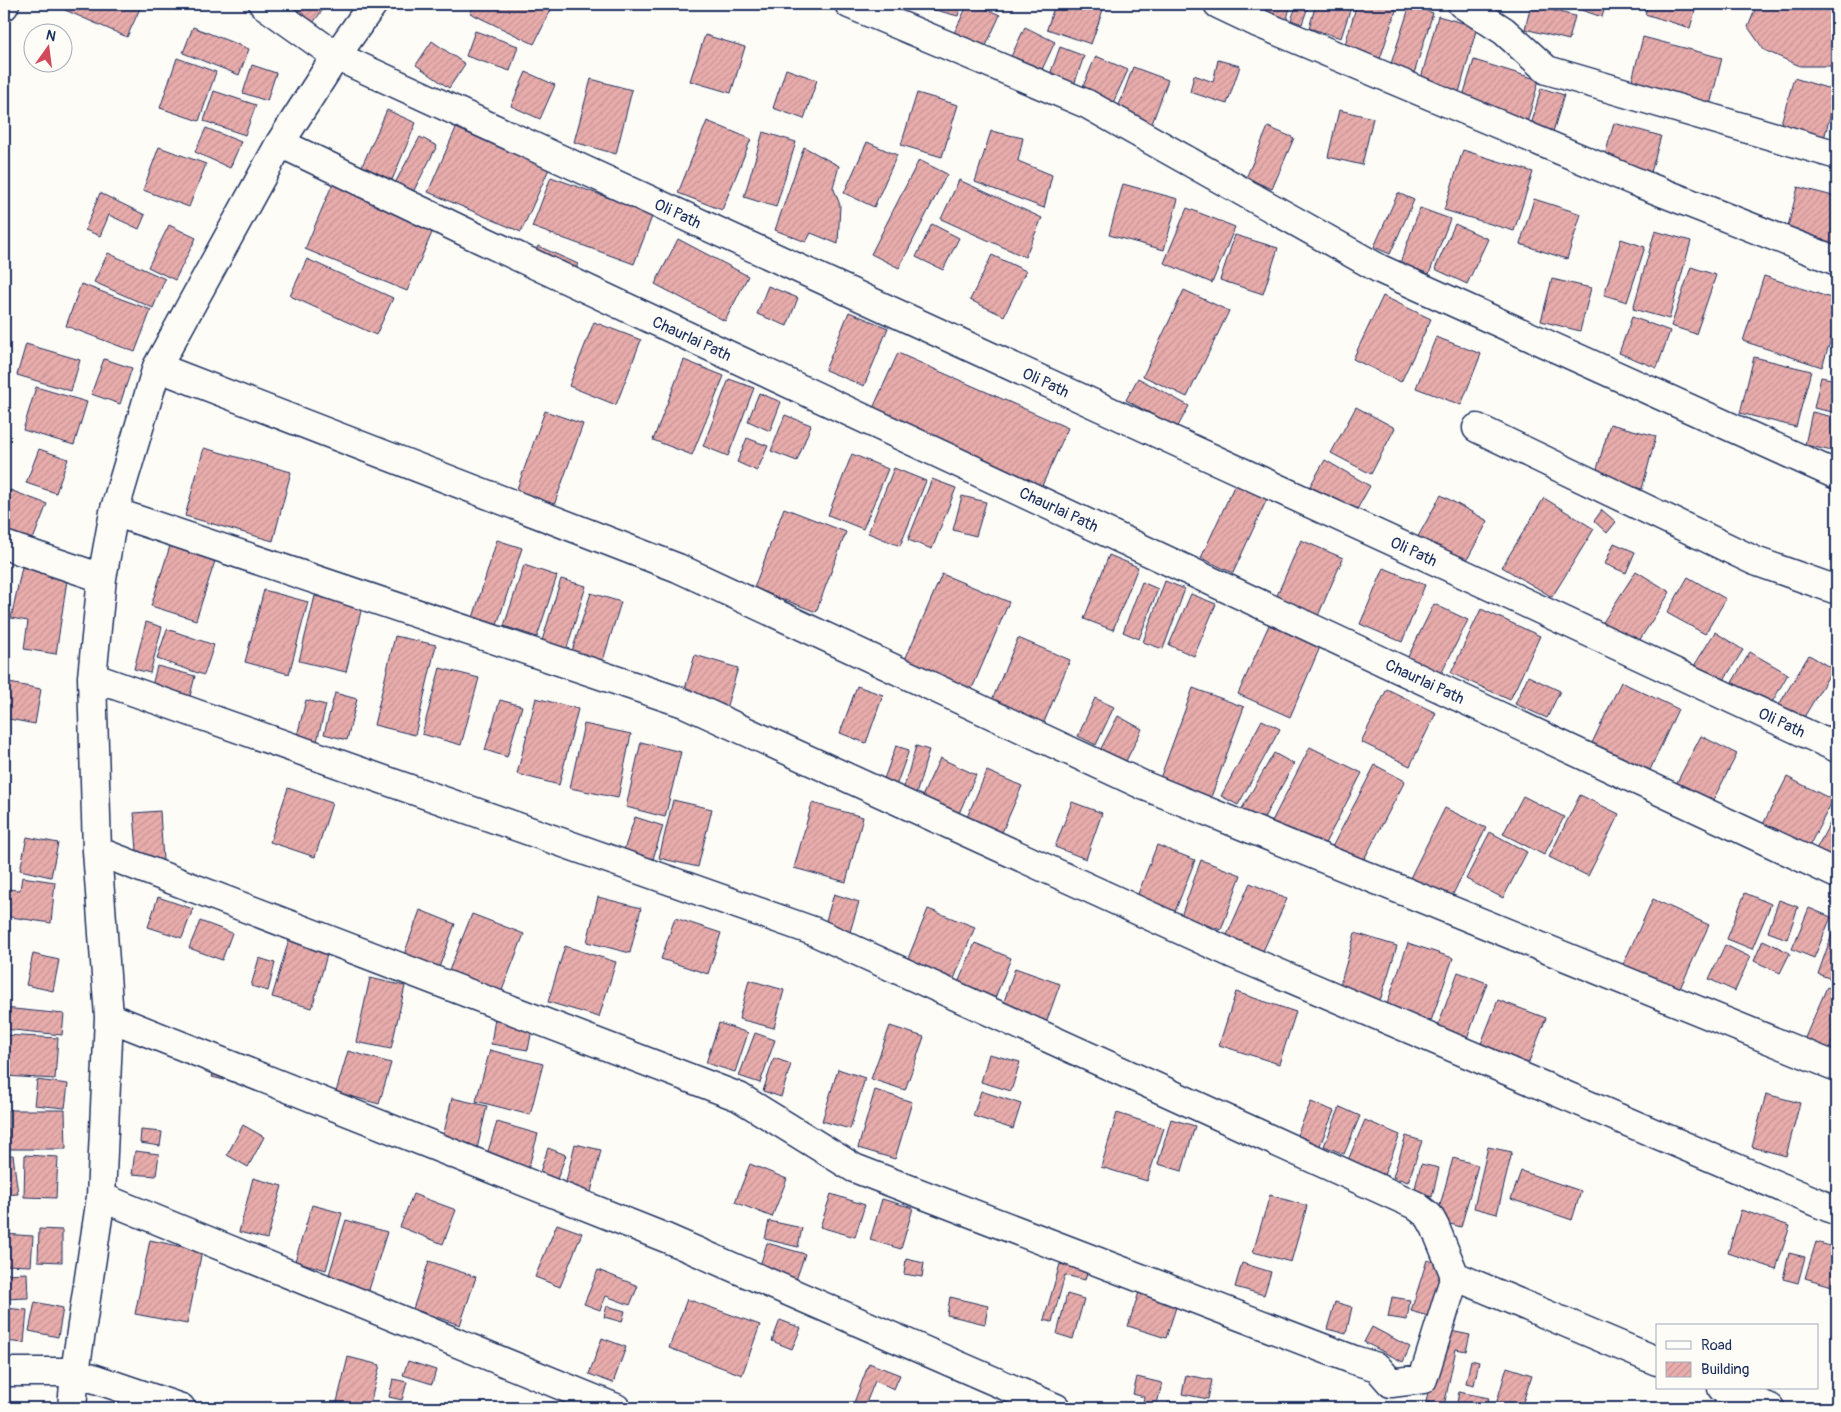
<svg xmlns="http://www.w3.org/2000/svg" width="1841" height="1412" viewBox="0 0 1841 1412" font-family="Pangolin,sans-serif">
<defs>
<pattern id="building-hatch" width="6" height="6" patternUnits="userSpaceOnUse" patternTransform="scale(1.25)"><rect width="6" height="6" fill="#e8acab"/><path d="M-1 1l2-2M0 6l6-6M5 7l2-2" fill="none" stroke="#c69496"/></pattern>
</defs>
<rect width="100%" height="100%" fill="#fdfcf7"/>
<filter id="ink" filterUnits="userSpaceOnUse"><feTurbulence type="fractalNoise" baseFrequency=".02" numOctaves="2"/><feDisplacementMap in="SourceGraphic" scale="10" xChannelSelector="R" yChannelSelector="G"/><feConvolveMatrix kernelMatrix="1 2 1 2 8 2 1 2 1" color-interpolation-filters="sRGB"/></filter>
<g filter="url(#ink)">
<path fill="url(#building-hatch)" stroke="#1b2f5e" d="M68,4H142L127,37L65,10Z
M271,4H327L307,31Z
M475,4H554L534,44L470,13Z
M930,4H961L958,16L928,8Z
M968,4H975L1000,15L985,48L954,33Z
M1055,4H1105L1091,44L1047,29Z
M1243,4H1291L1286,22Z
M1297,4H1309L1302,24L1291,20Z
M1316,4H1352L1341,38L1309,28Z
M1357,4H1398L1379,62L1343,51Z
M1564,4H1606L1602,17Z
M1648,4H1697L1690,28L1645,14Z
M1760,4L1837,5V58L1835,66H1800L1764,50L1748,27L1757,5Z
M1410,5L1433,13L1411,83L1387,76Z
M1531,5L1575,16L1569,40L1525,29Z
M1438,16L1477,27L1458,96L1419,86Z
M193,27L249,49L239,75L183,53Z
M1025,27L1055,42L1038,78L1008,63Z
M475,31L518,46L510,71L466,56Z
M705,35L745,47L731,93L690,81Z
M1643,37L1722,58L1709,109L1630,88Z
M432,41L465,64L449,88L416,65Z
M1060,47L1084,56L1073,88L1048,80Z
M1096,56L1128,70L1112,105L1081,91Z
M177,58L216,72L199,121L160,108Z
M1218,60L1240,66L1227,104L1190,92L1194,75L1213,82Z
M1474,60L1539,80L1526,126L1460,106Z
M252,65L276,73L267,101L243,93Z
M1133,67L1168,80L1150,129L1115,116Z
M786,69L817,80L804,119L773,108Z
M526,72L555,85L540,119L511,106Z
M1794,78L1837,91L1823,142L1779,130Z
M591,79L632,90L616,154L574,142Z
M1541,88L1564,95L1553,132L1531,126Z
M214,91L256,105L245,135L204,121Z
M917,93L958,105L942,157L901,145Z
M387,110L416,123L392,180L362,166Z
M1339,110L1373,118L1362,165L1328,157Z
M707,121L751,139L722,210L678,193Z
M1614,123L1661,136L1650,176L1603,162Z
M1268,127L1294,138L1272,189L1246,178Z
M206,128L241,142L230,168L195,152Z
M456,128L549,169L521,232L428,192Z
M991,131L1023,138L1018,161L1052,175L1044,208L975,182Z
M763,132L796,142L776,207L744,197Z
M420,137L437,146L413,192L395,183Z
M867,142L897,155L874,207L844,193Z
M159,147L206,164L189,207L143,190Z
M804,147L839,166L833,187L840,205L838,244L811,233L806,242L775,230Z
M1463,150L1533,172L1514,231L1444,210Z
M919,160L947,174L899,268L871,254Z
M551,177L653,214L634,264L532,227Z
M335,178L437,221L407,291L305,249Z
M959,180L1042,218L1025,257L941,219Z
M1123,184L1178,199L1164,250L1109,235Z
M1798,187L1837,197V249L1785,238Z
M100,193L145,215L139,229L109,215L100,236L85,230Z
M1398,193L1414,200L1390,254L1374,247Z
M1534,199L1581,214L1567,259L1520,244Z
M1187,208L1235,227L1212,283L1164,263Z
M1420,208L1450,219L1429,274L1400,263Z
M932,224L959,238L943,270L916,257Z
M1455,224L1488,239L1467,284L1435,269Z
M169,225L196,238L175,280L148,267Z
M1655,231L1691,241L1669,319L1633,309Z
M1235,235L1278,248L1263,294L1220,280Z
M678,239L748,276L725,321L655,284Z
M1621,239L1645,247L1627,302L1604,295Z
M538,246L578,264L572,277L532,259Z
M108,253L165,279L153,308L94,282Z
M992,255L1026,271L1004,316L970,300Z
M307,259L393,298L376,335L290,296Z
M1691,267L1716,275L1696,334L1671,326Z
M1764,276L1837,300V320L1822,367L1743,341Z
M1552,279L1591,288L1580,331L1541,321Z
M81,284L151,310L135,352L66,326Z
M768,286L798,298L787,326L757,314Z
M1184,290L1229,311L1187,397L1143,376Z
M1383,296L1431,319L1401,382L1353,359Z
M849,312L888,328L864,386L825,370Z
M1632,317L1670,331L1657,368L1619,353Z
M594,322L641,340L616,405L569,386Z
M1436,337L1481,354L1461,405L1416,388Z
M26,344L80,360L71,391L17,375Z
M898,353L1068,428L1040,490L870,415Z
M1754,357L1811,371L1796,427L1740,413Z
M104,359L132,368L120,404L91,394Z
M684,360L724,376L692,455L653,440Z
M1821,377L1837,380V413L1814,408Z
M1138,378L1189,406L1177,428L1126,400Z
M729,379L754,388L728,456L703,446Z
M36,387L87,402L74,445L23,430Z
M759,393L781,402L770,431L748,421Z
M1356,407L1395,428L1371,474L1331,453Z
M545,411L583,424L552,511L514,497Z
M1812,412L1837,418L1832,451L1805,445Z
M785,415L811,425L797,461L771,451Z
M1610,424L1656,436L1642,489L1595,476Z
M747,438L768,446L757,471L737,462Z
M204,448L291,472L273,541L185,516Z
M39,449L68,459L56,493L26,483Z
M852,454L888,469L863,529L828,515Z
M1325,460L1370,486L1355,513L1310,486Z
M894,468L926,481L900,546L868,533Z
M932,479L956,488L932,549L908,540Z
M1235,484L1267,499L1233,573L1201,558Z
M10,490L47,504L30,547L4,537V505Z
M1441,495L1488,521L1462,569L1415,542Z
M962,496L986,502L976,536L953,530Z
M1544,498L1594,529L1552,597L1502,567Z
M784,508L846,532L816,612L754,588Z
M1602,510L1616,522L1607,533L1594,521Z
M497,540L522,548L497,625L473,618Z
M1301,540L1343,558L1317,618L1275,600Z
M1614,543L1635,552L1626,573L1605,564Z
M170,546L215,561L196,620L151,606Z
M1109,555L1138,567L1113,630L1084,619Z
M524,565L557,576L537,637L504,626Z
M22,567L48,572L47,577L67,580L56,654L24,649L28,621L11,618Z
M1384,568L1425,585L1402,642L1360,624Z
M1636,571L1670,592L1634,649L1600,627Z
M942,574L1009,602L971,691L904,662Z
M1688,577L1726,599L1705,634L1667,613Z
M561,579L586,586L566,651L541,644Z
M1165,581L1185,589L1163,649L1143,642Z
M1142,582L1158,589L1139,639L1123,632Z
M264,590L308,602L289,674L245,662Z
M591,593L621,602L600,670L569,660Z
M1191,594L1216,604L1194,656L1169,645Z
M315,596L362,607L346,672L299,661Z
M4,603L8,604L6,629H4Z
M1434,604L1468,620L1437,682L1404,665Z
M1481,609L1540,636L1510,700L1451,673Z
M146,622L162,627L150,673L134,669Z
M1269,625L1320,647L1290,717L1238,694Z
M167,629L214,645L204,675L157,659Z
M1715,632L1743,650L1717,691L1689,674Z
M395,636L436,645L415,735L374,725Z
M1018,638L1070,660L1042,727L990,705Z
M1750,652L1788,674L1766,713L1727,691Z
M695,655L738,668L725,712L682,699Z
M1809,655L1833,669L1798,727L1774,713Z
M157,666L195,676L189,700L151,690Z
M440,668L479,678L461,745L422,734Z
M1837,671V693L1831,691Z
M1528,676L1560,691L1547,718L1515,704Z
M4,682L41,689L35,724L4,718Z
M1621,682L1678,709L1650,770L1592,743Z
M857,686L883,695L866,743L840,733Z
M1193,688L1244,707L1210,800L1159,781Z
M1387,689L1436,713L1410,766L1361,742Z
M335,693L357,699L347,740L324,734Z
M536,698L578,709L559,785L517,774Z
M1095,698L1114,707L1096,745L1078,736Z
M306,700L326,705L316,745L296,740Z
M500,700L522,706L507,757L485,750Z
M1837,710V743L1823,736Z
M1118,716L1142,729L1122,769L1097,756Z
M1262,720L1280,729L1238,805L1221,796Z
M584,724L631,734L618,798L570,788Z
M1701,736L1737,754L1710,806L1674,788Z
M641,742L681,752L665,817L626,807Z
M896,746L909,750L893,794L880,790Z
M916,746L929,750L913,805L900,801Z
M1310,747L1362,773L1320,853L1269,827Z
M1274,753L1294,764L1261,823L1240,812Z
M940,758L976,775L956,820L919,803Z
M1375,765L1405,781L1361,865L1331,849Z
M987,771L1022,786L999,839L964,824Z
M1787,777L1833,800L1805,854L1760,830Z
M288,788L332,803L315,857L270,842Z
M1580,795L1619,814L1588,876L1549,857Z
M1523,796L1564,817L1544,855L1503,834Z
M673,800L712,809L698,867L659,858Z
M1072,802L1102,813L1086,859L1055,847Z
M812,803L863,817L846,882L794,868Z
M1445,808L1486,828L1448,904L1407,884Z
M1837,810V865L1814,853Z
M160,811L163,861L138,863L134,813Z
M635,817L663,826L653,859L624,850Z
M1490,832L1527,852L1503,898L1466,879Z
M27,837L58,843L51,877L20,870Z
M1157,845L1195,860L1174,914L1136,899Z
M1201,860L1241,875L1221,930L1181,916Z
M22,877L55,882L51,923L4,916V889L20,890Z
M1250,883L1287,899L1263,951L1227,935Z
M1745,893L1771,904L1752,949L1727,939Z
M834,894L859,902L849,935L824,927Z
M158,897L193,909L182,938L148,927Z
M598,897L641,908L630,953L587,942Z
M1653,899L1709,925L1676,997L1620,971Z
M1779,900L1798,907L1787,939L1768,932Z
M1809,908L1831,917L1814,958L1792,949Z
M928,909L975,927L954,979L907,961Z
M420,910L455,924L437,973L402,960Z
M472,914L524,934L499,998L446,978Z
M675,918L721,933L708,974L661,959Z
M1837,920V981L1818,974Z
M200,921L232,933L222,960L189,948Z
M291,933L330,944L312,1008L272,997Z
M1355,933L1397,946L1379,1004L1338,992Z
M1763,940L1790,953L1780,973L1754,961Z
M975,943L1011,958L995,998L958,983Z
M1408,943L1453,958L1431,1021L1386,1007Z
M1725,945L1750,957L1735,991L1709,979Z
M565,946L616,962L599,1017L548,1002Z
M33,954L59,960L53,991L26,985Z
M259,958L275,963L268,991L251,986Z
M1015,968L1060,984L1046,1023L1002,1008Z
M1458,972L1487,983L1467,1039L1437,1028Z
M370,978L405,986L391,1049L356,1042Z
M749,980L784,990L774,1028L739,1019Z
M1827,987L1837,991V1031L1826,1057L1801,1047Z
M1236,992L1296,1012L1279,1064L1219,1045Z
M1498,1000L1546,1018L1525,1072L1477,1054Z
M4,1008L64,1014L62,1035L4,1029Z
M495,1018L533,1024L528,1050L491,1044Z
M719,1023L748,1033L735,1072L706,1063Z
M890,1026L924,1037L905,1090L871,1079Z
M755,1033L775,1040L760,1083L739,1076Z
M4,1035L58,1038L55,1079L4,1076Z
M490,1050L543,1064L530,1115L476,1101Z
M348,1051L391,1063L379,1104L336,1092Z
M989,1054L1020,1062L1011,1091L981,1082Z
M774,1058L791,1064L781,1097L763,1091Z
M214,1069L226,1072L224,1080L212,1077Z
M838,1069L865,1078L850,1129L822,1121Z
M37,1080L68,1084L65,1108L34,1105Z
M875,1090L912,1102L895,1159L858,1148Z
M981,1091L1021,1104L1013,1129L973,1116Z
M1766,1094L1800,1103L1786,1156L1752,1147Z
M452,1098L487,1106L477,1149L442,1141Z
M1311,1102L1334,1111L1318,1150L1295,1140Z
M1340,1107L1360,1116L1344,1154L1324,1146Z
M8,1110H65L66,1149H8Z
M1117,1113L1164,1128L1147,1181L1101,1167Z
M1171,1119L1195,1126L1182,1171L1158,1164Z
M1365,1120L1400,1135L1382,1180L1346,1165Z
M497,1122L538,1134L527,1173L485,1161Z
M243,1125L264,1137L248,1167L227,1155Z
M141,1130L162,1132L160,1146L140,1143Z
M1406,1136L1422,1141L1408,1182L1393,1177Z
M575,1144L601,1150L591,1192L565,1186Z
M1488,1147L1512,1152L1497,1214L1474,1208Z
M548,1148L566,1155L556,1182L539,1175Z
M135,1151L159,1154L156,1176L132,1174Z
M13,1155L18,1194L4,1195V1156Z
M25,1155L58,1157L56,1198L24,1197Z
M1453,1158L1478,1165L1461,1227L1436,1220Z
M750,1164L787,1179L772,1217L735,1202Z
M1421,1164L1439,1168L1432,1197L1414,1192Z
M1521,1171L1581,1191L1572,1220L1511,1199Z
M253,1178L282,1186L267,1239L239,1232Z
M413,1194L456,1210L443,1244L400,1227Z
M831,1194L865,1205L855,1237L820,1227Z
M1270,1195L1307,1206L1291,1262L1253,1252Z
M882,1199L913,1208L901,1249L870,1240Z
M312,1205L342,1213L326,1270L295,1261Z
M1741,1210L1790,1226L1776,1269L1728,1253Z
M346,1220L387,1232L368,1293L327,1281Z
M769,1221L802,1228L798,1247L765,1239Z
M557,1224L582,1233L560,1287L535,1277Z
M39,1229L62,1230V1262L38,1261Z
M4,1234L33,1236L31,1266L4,1265Z
M150,1240L202,1251L187,1324L135,1314Z
M1816,1242L1837,1248V1267L1832,1286L1805,1278Z
M767,1243L805,1254L796,1280L759,1269Z
M1789,1253L1805,1257L1798,1283L1783,1279Z
M906,1259L924,1263L922,1277L904,1274Z
M1427,1260L1447,1266L1431,1317L1411,1311Z
M429,1261L476,1277L460,1325L413,1309Z
M1242,1263L1271,1272L1264,1295L1235,1287Z
M1060,1264L1087,1272L1085,1280L1065,1275L1052,1322L1044,1320Z
M598,1270L638,1286L630,1305L606,1296L600,1310L584,1304Z
M27,1273L28,1298L4,1299V1274Z
M1141,1286L1179,1298L1166,1338L1128,1326Z
M1067,1294L1084,1299L1073,1339L1057,1334Z
M950,1297L988,1306L985,1324L947,1315Z
M1392,1297L1410,1300L1407,1320L1388,1317Z
M687,1299L760,1325L742,1375L669,1348Z
M35,1302L63,1308L58,1337L29,1331Z
M1335,1302L1352,1307L1346,1334L1327,1329Z
M607,1306L625,1311L622,1322L604,1317Z
M4,1308L27,1310L24,1343L4,1341Z
M780,1320L801,1328L792,1349L772,1341Z
M1372,1327L1410,1347L1403,1362L1364,1342Z
M1441,1329L1470,1335L1466,1351L1456,1349L1444,1406L1426,1402Z
M602,1338L626,1347L613,1383L589,1374Z
M348,1357L380,1365L369,1408H346L336,1406Z
M1471,1360L1479,1362L1474,1385L1466,1383Z
M408,1361L436,1370L432,1384L403,1375Z
M869,1363L900,1375L894,1389L875,1381L864,1408H852Z
M1507,1367L1532,1375L1521,1408H1495Z
M1186,1375L1212,1380L1208,1399L1182,1394Z
M1137,1377L1162,1383L1156,1408H1142L1144,1397L1133,1394Z
M393,1379L407,1382L402,1400L389,1397Z
M1459,1392L1489,1398L1487,1408H1456Z
M1168,1402L1180,1405L1179,1408H1166Z"/>
<g fill="none" stroke-linecap="round" stroke-linejoin="round">
<defs>
<path id="minor" d="M263,4L336,56L1451,568L1837,748
M849,4L1087,104L1380,269L1837,475
M1218,4L1258,23L1636,182L1837,261
M1462,4L1504,31L1547,70L1837,155
M4,6L5,4
M280,143L476,237L1837,874
M157,367L678,568L1145,786L1837,1067
M1477,428L1755,561L1837,590
M114,512L684,703L1231,953L1837,1211
M4,545L102,578
M92,677L813,931L1415,1205L1429,1216L1435,1227L1455,1276L1423,1379L1391,1383L1377,1367L1354,1360L854,1168L739,1097L97,851
M109,1017L666,1238L1056,1408
M101,1197L616,1408
M1455,1276L1657,1361
M4,1372H75L181,1408
M1722,1388L1770,1408
M72,1408L75,1372L101,1197L109,1017L97,851L92,677L102,578L114,512L157,367L280,143L336,56L373,4"/>
</defs>
<use href="#minor" stroke="#1b2f5e" stroke-width="31"/>
<use href="#minor" stroke="#fdfcf7" stroke-width="28"/>
</g>
</g>
<g text-anchor="middle" stroke-width="4" stroke-linejoin="round" paint-order="stroke">
<g font-size="16" fill="#1b2f5e" stroke="#fdfcf7">
<text transform="translate(678 213) rotate(25)" y="6">Oli Path</text>
<text transform="translate(692 338) rotate(25)" y="6">Chaurlai Path</text>
<text transform="translate(1046 382) rotate(25)" y="6">Oli Path</text>
<text transform="translate(1059 509) rotate(25)" y="6">Chaurlai Path</text>
<text transform="translate(1414 551) rotate(25)" y="6">Oli Path</text>
<text transform="translate(1425 681) rotate(25)" y="6">Chaurlai Path</text>
<text transform="translate(1782 722) rotate(25)" y="6">Oli Path</text>
</g>
</g>
<rect width="1841" height="1412" fill="none" stroke="#fdfcf7" stroke-width="20"/>
<rect x="10" y="10" width="1821" height="1392" fill="none" stroke="#1b2f5e" stroke-width="2" filter="url(#ink)"/>
<rect x="1656" y="1324" width="162" height="65" fill="#fdfcf7" stroke="#a3aaba"/>
<rect x="1666" y="1341" width="25" height="8" fill="#fdfcf7" stroke="#a3aaba"/>
<text x="1701" y="1350" font-size="15" fill="#1b2f5e">Road</text>
<rect x="1666" y="1362" width="25" height="15" fill="url(#building-hatch)" stroke="#a3aaba"/>
<text x="1701" y="1374" font-size="15" fill="#1b2f5e">Building</text>
<g transform="translate(48 48) rotate(14)"><circle r="24" fill="#fdfcf7" stroke="#a3aaba"/>
<path d="M0-4L9 19L0 12L-9 19Z" fill="#d1495b"/>
<text y="-8" font-size="14" font-weight="bold" text-anchor="middle" fill="#1b2f5e">N</text>
</g>
</svg>
